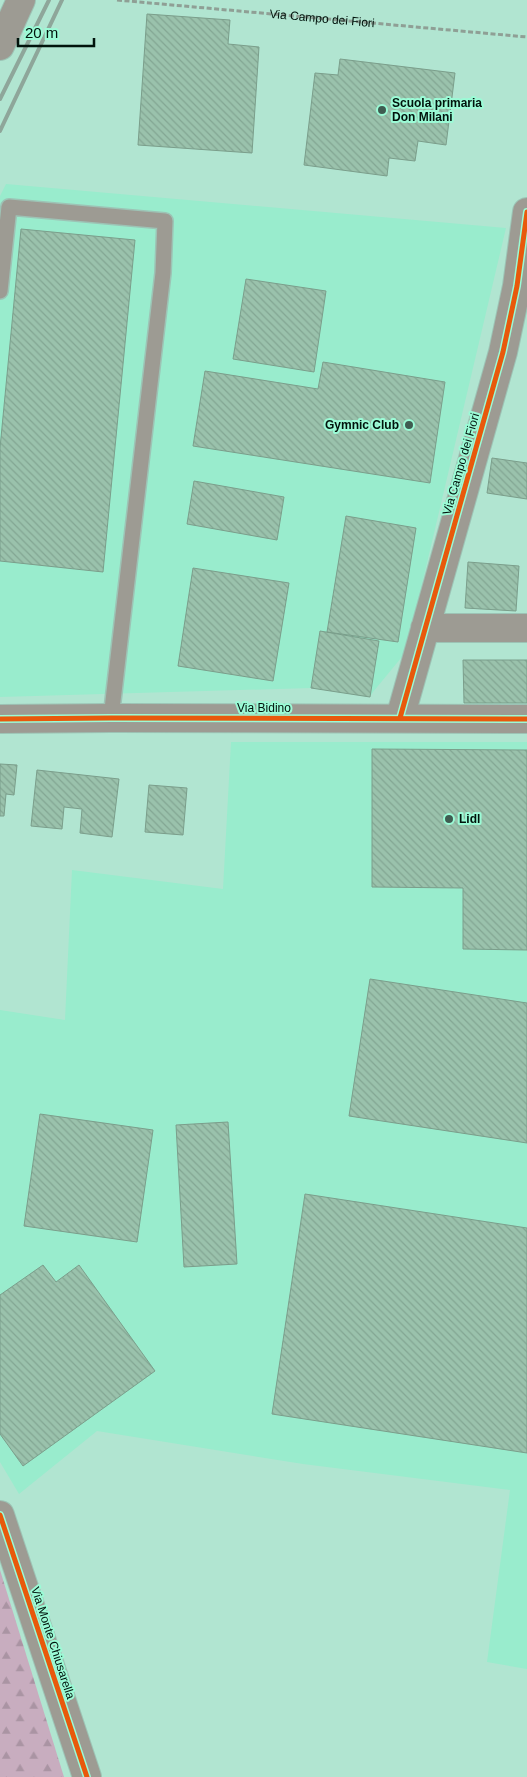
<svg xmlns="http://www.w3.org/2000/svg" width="527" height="1777" viewBox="0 0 527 1777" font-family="Arial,sans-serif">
<defs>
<pattern id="forest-firs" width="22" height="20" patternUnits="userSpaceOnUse" patternTransform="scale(1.25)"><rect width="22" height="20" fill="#c8adbf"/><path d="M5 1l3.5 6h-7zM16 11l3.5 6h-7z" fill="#aa94a3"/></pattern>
<pattern id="building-back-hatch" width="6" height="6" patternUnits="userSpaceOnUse" patternTransform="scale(1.25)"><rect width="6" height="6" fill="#9ac2ac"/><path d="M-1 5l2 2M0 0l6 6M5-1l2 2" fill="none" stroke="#83a693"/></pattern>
</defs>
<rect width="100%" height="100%" fill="#b1e5d1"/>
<path fill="#99eccd" d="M6,184L506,228L406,652L373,692L370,697L311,688L0,697V196Z
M231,742H527V1669L487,1662L510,1490L303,1464L97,1431L19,1494L0,1462V1010L65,1020L72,870L223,889Z"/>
<path fill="url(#forest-firs)" d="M0,1570L64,1777H0Z"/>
<path fill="url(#building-back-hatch)" stroke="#7b9e8b" d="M147,14L230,20L228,44L259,47L252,153L138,145Z
M340,59L455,73L446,145L418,141L415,161L389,158L387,176L304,165L315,73L338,75Z
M21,229L135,240L103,572L0,561V448Z
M246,279L326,291L314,372L233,359Z
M323,362L445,382L430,483L193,446L205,371L318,389Z
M492,458L527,463V499L487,493Z
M194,481L284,497L277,540L187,524Z
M346,516L416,528L398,642L327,632Z
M468,562L519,566L516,611L465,608Z
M193,568L289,583L273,681L178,666Z
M320,631L379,641L370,697L311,688Z
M463,660H527V703H464Z
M372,749L527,750V950L463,949V888L372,887Z
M0,764L17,765L14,795L6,794L4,816H0Z
M37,770L119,779L112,837L80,833L82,809L64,807L62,829L31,826Z
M149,785L187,788L183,835L145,832Z
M370,979L527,1003V1143L349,1116Z
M40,1114L153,1130L137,1242L24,1226Z
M228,1122L237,1264L184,1267L176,1125Z
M305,1194L527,1228V1453L272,1414Z
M43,1265L56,1282L79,1265L155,1371L23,1466L0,1434V1295Z"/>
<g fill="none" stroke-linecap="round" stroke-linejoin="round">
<defs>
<path id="service" d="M0,291L9,207L165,221L163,273L111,718"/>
<path id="minor" d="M0,46L21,0
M425,628H527
M400,718L503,352L517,286L527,212
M0,719L111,718L527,719
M0,1515L87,1777"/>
</defs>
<use href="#service" stroke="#9dc3b5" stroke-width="18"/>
<use href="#minor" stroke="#9dc3b5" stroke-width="30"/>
<path stroke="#8f9f95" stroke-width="3" stroke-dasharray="5 2.5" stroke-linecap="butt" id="s1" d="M117,0L527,37"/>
<use href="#service" stroke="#9d9b93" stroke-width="15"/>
<use href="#minor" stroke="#9d9b93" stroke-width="28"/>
<path stroke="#8ea69a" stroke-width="4" d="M0,99L49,0
M0,131L62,0"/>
<defs>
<path id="cycleway" d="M400,718L503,352L517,286L527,212
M0,719L111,718L527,719
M0,1515L87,1777"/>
</defs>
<use href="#cycleway" stroke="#9bfbd6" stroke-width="8"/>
<use href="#cycleway" stroke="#e8590c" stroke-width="5"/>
</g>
<g fill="#3f5c51" stroke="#9bfbd6" stroke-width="2">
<circle cx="382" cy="110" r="5"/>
<circle cx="409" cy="425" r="5"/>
<circle cx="449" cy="819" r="5"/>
</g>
<g text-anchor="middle" stroke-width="4" stroke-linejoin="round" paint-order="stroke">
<g font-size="12" fill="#01130c" stroke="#9bfbd6">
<text dy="4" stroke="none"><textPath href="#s1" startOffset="206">Via Campo dei Fiori</textPath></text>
<text transform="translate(461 464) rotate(-74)" y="4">Via Campo dei Fiori</text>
<text x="264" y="712">Via Bidino</text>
<text transform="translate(53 1643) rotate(72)" y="4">Via Monte Chiusarella</text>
</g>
<g font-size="12" font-weight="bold" fill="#01130c" stroke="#9bfbd6" text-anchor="start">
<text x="392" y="107">Scuola primaria<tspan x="392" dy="14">Don Milani</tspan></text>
<text x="399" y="429" text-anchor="end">Gymnic Club</text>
<text x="459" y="823">Lidl</text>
</g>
</g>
<path d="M18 38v8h76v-8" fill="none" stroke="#01130c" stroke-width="2.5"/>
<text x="25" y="38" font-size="15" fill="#01130c" stroke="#9bfbd6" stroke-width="4" paint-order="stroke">20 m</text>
</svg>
